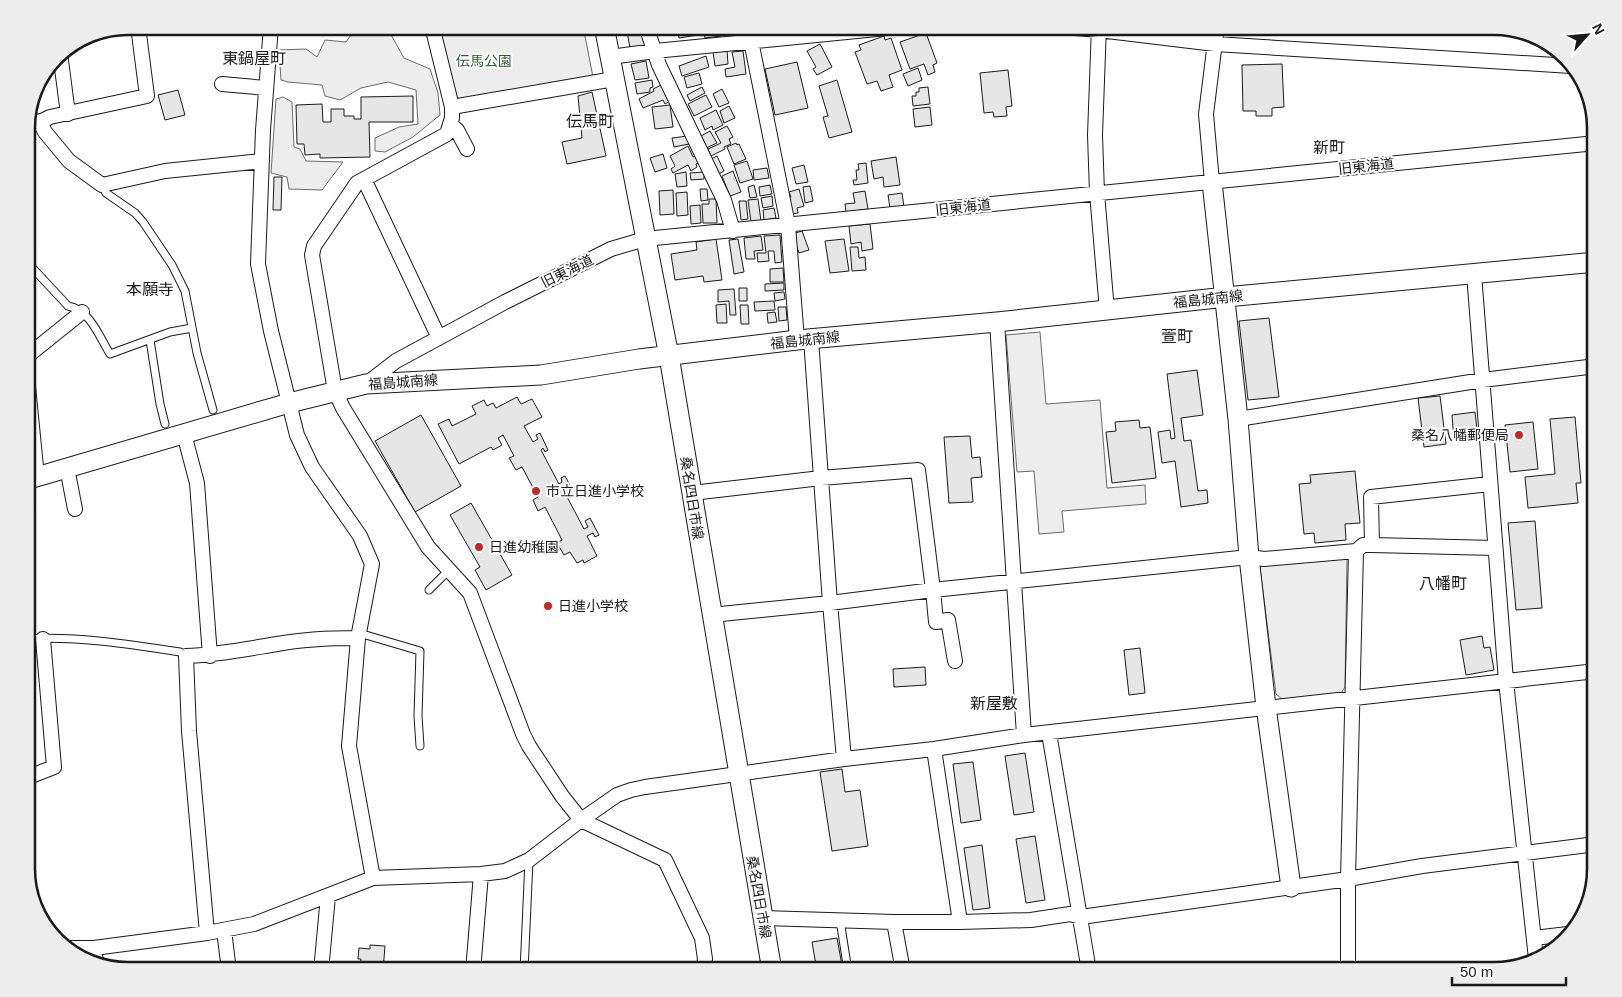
<svg xmlns="http://www.w3.org/2000/svg" width="1622" height="997" viewBox="0 0 1622 997" font-family="Arial,'Noto Sans JP',sans-serif">
<rect width="100%" height="100%" fill="#fff"/>
<path fill="#ededed" stroke="#6a6a6a" d="M438,26H583L593,77L461,101L455,98Z
M389,31L404,58L430,69L438,93L440,115L413,137L385,152L375,151V138L399,127L418,124L416,90L388,82L361,88L340,100L325,96L322,85L288,82L281,80L279,50L306,49L317,57L325,40L346,42L353,32Z
M283,97L292,102L294,147L300,149L306,161L343,162L322,190L289,189L287,177L271,173L276,99Z
M1040,332L1046,404L1100,400L1107,488L1145,485L1146,504L1062,511L1064,532L1039,534L1034,471L1017,472L1006,335Z
M1347,559L1345,687L1341,693L1283,700L1276,694L1260,568L1264,563Z"/>
<path fill="#e6e6e6" stroke="#1a1a1a" d="M626,26H639L645,46L630,48Z
M677,26H697L698,35L679,38Z
M703,26H719L721,36L705,38Z
M926,33L937,63L933,65L935,72L928,75L924,64L910,69L900,42Z
M884,36L885,40L891,38L902,70L889,75L893,87L881,91L877,81L867,84L855,52L861,50L859,45Z
M820,44L832,67L817,75L813,69L816,67L807,51Z
M727,50L728,64L715,66L713,52Z
M743,51L746,74L726,77L725,69L735,67L732,52Z
M706,56L709,67L682,76L679,66Z
M646,61L649,78L635,80L631,64Z
M797,62L808,108L775,115L765,69Z
M1282,64L1284,107L1272,108V116H1256V111H1243L1242,65Z
M918,68L922,80L908,86L903,74Z
M1008,70L1012,106L1006,107L1007,116L994,117L993,112L984,113L980,73Z
M699,73L702,84L687,88L684,77Z
M652,80L653,87L650,88V92L637,94L635,83Z
M837,80L852,132L829,138L823,117L828,116L819,86Z
M661,85L670,101L665,104L663,100L643,108L639,99L654,91L653,89Z
M702,87L705,93L690,101L687,95Z
M928,87L930,104L913,106L912,96H916V92H919V88Z
M722,89L729,103L719,107L713,94Z
M178,90L185,115L165,120L158,95Z
M592,92L606,156L567,164L562,142L582,138L578,96Z
M706,95L712,107L694,116L688,104Z
M413,96V122H369L370,157L320,158V154L305,155L304,144H297L296,105L322,104L323,122H331V109H344V116H354V119H361V97Z
M670,105L673,127L655,129L652,107Z
M729,106L735,118L724,123L720,111Z
M930,107L932,125L915,127L913,109Z
M716,110L723,125L713,130L712,126L705,130L700,118Z
M727,126L733,137L729,139L731,144L724,147L725,149L711,156L708,149L721,143L715,132Z
M710,131L717,143L704,149L702,146L705,144L701,136Z
M688,136L689,144L674,147L672,138Z
M736,143L737,145L739,144L746,159L734,164L727,147Z
M688,146L693,157L696,156L699,163L696,164L697,167L691,171L688,165L673,173L671,169L675,166L670,156Z
M663,154L667,168L655,172L650,158Z
M717,156L724,171L717,175L709,160Z
M896,157L900,185L884,187L883,177L874,179L871,161Z
M747,161L753,179L740,183L734,165Z
M866,163L868,183L854,185L853,180H857L856,170H859L858,164Z
M804,165L808,182L796,184L792,168Z
M767,168L769,178L754,180L753,170Z
M733,171L741,192L730,196L722,176Z
M686,172L687,186L677,187L675,174Z
M704,172V179L691,180L690,173Z
M274,177H282L281,210H273Z
M754,185L757,197L750,198L748,187Z
M770,185L772,194L760,196L759,187Z
M810,186L813,201L805,203L803,187Z
M700,189H707L708,200L701,201Z
M799,189L804,206L797,208L798,213L792,214L787,198L791,197L789,192Z
M673,190L674,214L660,215L659,191Z
M865,191L868,209L846,212L845,204L855,203L853,193Z
M687,192L688,215L677,216L676,193Z
M902,193L904,207L890,208L888,195Z
M772,196L773,206L763,208L761,198Z
M709,199H716L717,223H703L702,204H709Z
M758,199L761,221L751,222L748,200Z
M739,201H746L748,219L741,220Z
M700,205L701,223L691,224L690,206Z
M774,208L776,218L764,220L763,210Z
M870,224L873,249L862,251L861,242L851,244L849,226Z
M802,231L809,250L799,253L792,234Z
M780,235L782,262L775,263L774,251H768L769,261L758,262L757,253H766L764,236Z
M761,236L763,250L754,251L755,259H746L744,238Z
M716,239L722,280L704,282L703,276L675,280L671,254L697,250L696,242Z
M738,239L744,272L734,274L729,240Z
M844,239L849,271L830,273L825,241Z
M850,247H858L859,258L865,257L866,270L852,271Z
M783,268L784,282H770V269Z
M784,283V290L765,291V284Z
M739,288H747V301H739Z
M734,289L736,315H730L729,301L718,302V290Z
M784,292L785,299L775,301L774,293Z
M774,301L775,310L755,311L754,302Z
M726,304L727,323H717L716,305Z
M740,305H748L749,324H741Z
M778,307H786L787,320L779,321Z
M775,312L777,322L768,323L767,313Z
M1269,318L1279,397L1248,400L1239,321Z
M1197,370L1203,415L1181,418L1184,441L1191,440L1198,491L1207,490L1208,503L1181,507L1175,461L1162,463L1158,432L1170,430L1171,439L1175,438L1167,374Z
M1440,396L1446,444L1424,447L1418,398Z
M517,397L521,404L532,399L542,417L524,426L533,442L538,439L536,435L540,433L548,450L545,452L543,448L541,450L559,484L562,482L561,478L565,476L572,489L565,493L584,529L588,527L585,521L590,518L599,535L595,537L593,533L587,536L597,556L584,563L583,560L577,563L570,552L564,555L557,543L562,540L545,507L538,511L533,500L538,497L522,467L516,470L509,458L514,456L503,435L498,438L502,445L493,450L491,447L459,464L438,424L449,419L452,426L476,414L472,406L484,400L487,406L493,403L496,408Z
M1475,412L1478,438L1454,441L1452,415Z
M421,415L461,486L415,512L375,441Z
M1575,417L1581,483H1576L1578,503L1528,508L1525,477L1555,474L1550,419Z
M1139,420L1140,428L1150,427L1156,478L1112,483L1106,432L1116,431L1115,422Z
M1533,422L1538,469L1510,472L1505,425Z
M970,436L972,458L980,457L982,477L971,478L973,502L949,503L944,437Z
M1355,471L1360,523L1345,524L1346,540L1315,543L1314,533L1304,534L1299,484L1311,483L1310,475Z
M471,503L512,575L486,590L475,570L480,567L450,515Z
M1535,521L1542,608L1516,610L1508,523Z
M1482,636L1484,648L1490,647L1494,670L1466,675L1460,640Z
M1140,648L1145,693L1129,695L1124,650Z
M925,667L926,685L894,687L893,669Z
M1025,753L1034,812L1014,815L1005,756Z
M973,762L981,820L961,823L953,764Z
M842,769L845,792L860,790L868,846L832,851L820,772Z
M1035,836L1045,900L1026,903L1016,839Z
M982,845L990,908L973,910L964,848Z
M837,938L843,971H817L812,942Z
M370,945L385,946L383,971H360L361,959H358L359,948L370,949Z
M937,963L938,971H914L913,967Z"/>
<g fill="none" stroke-linecap="round" stroke-linejoin="round">
<defs>
<path id="lane" d="M102,185L106,193L135,213L143,222L172,265L185,291L197,353L213,410
M26,261L68,306C90,310 99,336 110,354L170,332L192,328
M150,340L160,404L165,424
M429,590L449,570
M359,633L420,651L418,716L420,746
M26,639C77,636 129,644 180,652L186,656
M840,920L848,971
M524,971L529,860"/>
<path id="street" d="M271,26L263,130L258,264L271,331L297,435L312,467L360,536L372,564L358,638L349,746L373,878
M432,26L452,107V118L447,134L357,183L314,246L312,255L335,391L343,408L428,547L470,593L523,734L529,746L562,796L581,820L665,860L702,938L705,959L703,971
M646,26L659,65L724,200L733,231
M748,26L788,225L797,340
M1052,26L1099,30L1215,44L1571,66
M1099,26L1095,135L1097,193L1107,311
M60,53L68,114
M610,57L655,51L907,26
M222,84L266,88
M452,107L614,79
M27,120L40,122L50,117L147,96L138,26
M40,122L45,132L69,161L102,185L165,171L262,161
M450,124L457,130L467,149
M364,179L439,338
M1212,182L1206,114L1217,26
M1474,274L1506,681L1536,959
M997,322L1024,735
M811,339L830,603L844,759
M26,357L82,312
M26,366L37,477
M366,384L396,361L505,302L611,249L645,239L1596,143
M1238,419L1483,380L1596,366
M184,434L197,483L210,656
M67,468L75,509
M692,493L821,478L918,470L933,590L936,622L948,620L955,661
M1372,545L1495,548
M711,615L830,603L933,590L1249,557L1264,559L1356,551L1363,545H1372L1371,497L1490,484
M1049,733L1089,971
M934,749L960,922
M26,778L54,767L43,639
M763,918L894,922H960L1031,920L1070,914L1081,917L1348,879L1422,866L1596,844
M894,922L903,971
M224,930L229,971
M207,933L189,731L186,656C217,655 247,649 277,644C304,639 331,638 358,638
M1534,938L1568,934
M68,948H94L207,933L254,924L373,878L481,874L505,871L529,860L581,820L617,795L631,790L645,787L844,759L934,749L1024,735L1596,671
M94,948L96,962
M321,971L328,896
M473,971L481,874
M1348,971V879L1356,551"/>
<path id="secondary" d="M604,26L669,356L772,971
M1212,182L1238,419L1249,557L1266,707L1291,887
M26,480L289,403L366,384L541,375L639,359L797,340L997,322L1226,297L1596,262"/>
</defs>
<use href="#lane" stroke="#1a1a1a" stroke-width="9"/>
<use href="#street" stroke="#1a1a1a" stroke-width="16"/>
<use href="#secondary" stroke="#1a1a1a" stroke-width="21"/>
<use href="#lane" stroke="#fff" stroke-width="7"/>
<use href="#street" stroke="#fff" stroke-width="14"/>
<use href="#secondary" stroke="#fff" stroke-width="19"/>
</g>
<g fill="#c62828" stroke="#fff" stroke-width="2">
<circle cx="1519" cy="435" r="5"/>
<circle cx="536" cy="491" r="5"/>
<circle cx="479" cy="547" r="5"/>
<circle cx="548" cy="606" r="5"/>
</g>
<g text-anchor="middle" stroke-width="4" stroke-linejoin="round" paint-order="stroke">
<g font-size="14" fill="#2b5a34" stroke="#fff">
<text x="484" y="66">伝馬公園</text>
</g>
<g font-size="14" fill="#1a1a1a" stroke="#fff">
<text transform="translate(1366 166) rotate(-6)" y="5">旧東海道</text>
<text transform="translate(963 207) rotate(-6)" y="5">旧東海道</text>
<text transform="translate(567 271) rotate(-26)" y="5">旧東海道</text>
<text transform="translate(1208 299) rotate(-6)" y="5">福島城南線</text>
<text transform="translate(805 340) rotate(-6)" y="5">福島城南線</text>
<text transform="translate(403 382) rotate(-4)" y="5">福島城南線</text>
<text transform="translate(692 498) rotate(81)" y="5">桑名四日市線</text>
<text transform="translate(759 897) rotate(80)" y="5">桑名四日市線</text>
</g>
<g font-size="14" fill="#1a1a1a" stroke="#fff" text-anchor="start">
<text x="1509" y="440" text-anchor="end">桑名八幡郵便局</text>
<text x="546" y="496">市立日進小学校</text>
<text x="489" y="552">日進幼稚園</text>
<text x="558" y="611">日進小学校</text>
</g>
<g font-size="16" fill="#1a1a1a" stroke="#fff">
<text x="254" y="64">東鍋屋町</text>
<text x="590" y="127">伝馬町</text>
<text x="1329" y="153">新町</text>
<text x="150" y="295">本願寺</text>
<text x="1177" y="342">萱町</text>
<text x="1443" y="589">八幡町</text>
<text x="994" y="709">新屋敷</text>
</g>
</g>
<path d="M0 0H1622V997H0ZM128 35H1494A93 93 0 0 1 1587 128V869A93 93 0 0 1 1494 962H128A93 93 0 0 1 35 869V128A93 93 0 0 1 128 35Z" fill="#ededed" fill-rule="evenodd"/>
<path fill="none" stroke="#1a1a1a" stroke-width="2.5" d="M128 35H1494A93 93 0 0 1 1587 128V869A93 93 0 0 1 1494 962H128A93 93 0 0 1 35 869V128A93 93 0 0 1 128 35Z"/>
<g transform="translate(1587 35) rotate(63)" stroke="#ffffff" stroke-width="4" paint-order="stroke">
<path d="M0-4L9 19L0 12L-9 19Z" fill="#1a1a1a"/>
<text y="-8" font-size="14" font-weight="bold" text-anchor="middle" fill="#1a1a1a">N</text>
</g>
<path d="M1452 977v8h114v-8" fill="none" stroke="#1a1a1a" stroke-width="2.5"/>
<text x="1460" y="977" font-size="15" fill="#1a1a1a" stroke="#ffffff" stroke-width="4" paint-order="stroke">50 m</text>
</svg>
